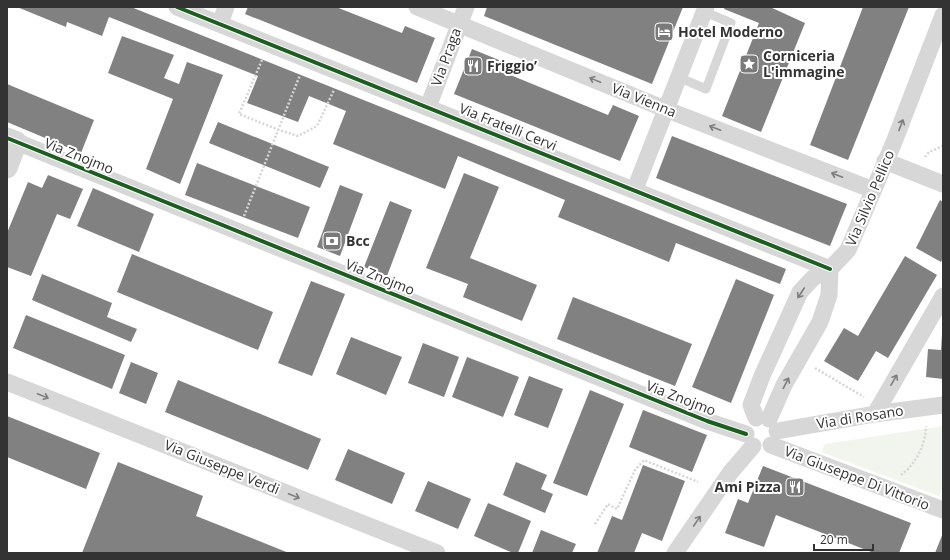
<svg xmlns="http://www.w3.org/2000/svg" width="950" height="560" viewBox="0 0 950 560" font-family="'Open Sans',sans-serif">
<rect width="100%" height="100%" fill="#fff"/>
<path fill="#f1f5ed" d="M943,426V486L939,496L821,452L825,444Z"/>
<path fill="#818181" d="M17,7H131L786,269L780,284L676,243L669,262L558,217L565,200L458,156L445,189L333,144L346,111L309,96L298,122L247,103L258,76L109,17L102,36L67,22L66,27Z
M248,7H336L402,33L405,26L435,38L417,83L245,14Z
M487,7H683L652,84L484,16Z
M725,7H770L805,23L761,132L722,116L759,23L724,9Z
M863,7H909L848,160L810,145Z
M122,36L174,55L164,78L179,84L187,62L223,75L180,184L146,169L173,99L108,73Z
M472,49L499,60L496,69L608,115L613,105L639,116L620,161L454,94Z
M7,84L94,120L81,153L7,122Z
M218,122L329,167L320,188L209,143Z
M672,136L847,204L830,246L656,178Z
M197,163L310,207L298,238L185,195Z
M464,173L499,187L470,258L537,285L522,321L463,297L468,284L426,268Z
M48,175L83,189L70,219L57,214L31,276L7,267V233L28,182L42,188Z
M340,185L363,194L340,256L317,247Z
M93,188L154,214L139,252L77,226Z
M940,200L943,202V258L941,262L916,248Z
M390,201L412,210L387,276L364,267Z
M132,254L273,312L258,350L117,292Z
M905,256L937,275L888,358L876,351L858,381L824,361L844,328L858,336Z
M42,274L112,303L107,317L137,329L131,342L32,300Z
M736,279L774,295L731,403L692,387Z
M311,281L345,294L312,376L278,363Z
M573,297L692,344L675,386L557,339Z
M26,315L125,355L112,389L13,348Z
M942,334L943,379L926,377L928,349L941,350Z
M351,337L402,357L386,395L336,374Z
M423,343L459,357L444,397L408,383Z
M467,357L519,377L503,417L452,397Z
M131,362L158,373L146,404L119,393Z
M529,376L563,389L548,428L514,415Z
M178,380L321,439L308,470L165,412Z
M590,390L624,404L587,496L553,483Z
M643,410L707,435L692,472L629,447Z
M7,416L100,453L86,489L7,457Z
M348,449L405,473L392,504L335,480Z
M118,462L203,496L196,516L289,553H82Z
M516,462L547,475L541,489L553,494L545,513L503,495Z
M643,465L685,481L662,541L642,533L634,553H597L612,516L622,520Z
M763,466L911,523L899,553H874L776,515L764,547L725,533L738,499L748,503Z
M428,481L471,499L458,529L415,511Z
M488,503L531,521L518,553H513L474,536Z
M541,530L576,544L572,553H532Z
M943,533V553H935Z"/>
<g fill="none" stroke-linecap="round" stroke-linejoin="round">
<path stroke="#d6d6d6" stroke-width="2.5" stroke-dasharray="2 2" stroke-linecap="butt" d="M262,60L239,114L279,130L298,136L317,126L334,90
M925,157L929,152L943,146
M244,216L300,75
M815,368L864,397
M901,475C916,464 926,444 926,426
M595,524L608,504L617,509L635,470L644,460L698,482"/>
<path stroke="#d7d7d7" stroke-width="9" d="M678,77L706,89L731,23L705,12"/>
<path stroke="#d7d7d7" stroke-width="17" d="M177,7L830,269
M417,7L665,109L873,190
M220,24L226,7
M428,107L466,7
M17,142L707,421L746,434
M885,161L943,184
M635,189L706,7
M7,382L437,553
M875,414L943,296
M756,418L751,405L762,376L800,292L813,278L830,269L848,250L894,142L943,15
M769,419L784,385L820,322L829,295L830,269
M777,431L875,414L943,405
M771,445L943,510
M675,553L730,473L753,446"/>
<path stroke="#d7d7d7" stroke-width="21" d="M7,138L17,142L7,168"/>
<defs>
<path id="cycleway" d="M177,7L830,269
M7,138L707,421L746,434"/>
</defs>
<use href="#cycleway" stroke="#fff" stroke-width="6"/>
<use href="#cycleway" stroke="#1b5e20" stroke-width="4"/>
</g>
<defs><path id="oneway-shaft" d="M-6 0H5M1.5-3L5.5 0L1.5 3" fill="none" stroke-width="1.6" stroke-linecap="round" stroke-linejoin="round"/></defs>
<g stroke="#7d7d7d">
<use href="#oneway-shaft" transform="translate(595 80) rotate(-158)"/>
<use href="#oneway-shaft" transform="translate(901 125) rotate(-69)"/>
<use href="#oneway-shaft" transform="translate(715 128) rotate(-159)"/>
<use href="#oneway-shaft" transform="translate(837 175) rotate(-159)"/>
<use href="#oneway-shaft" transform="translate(801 293) rotate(123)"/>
<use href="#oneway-shaft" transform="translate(894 380) rotate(-60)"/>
<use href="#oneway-shaft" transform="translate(786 383) rotate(-63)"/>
<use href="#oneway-shaft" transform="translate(43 396) rotate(22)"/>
<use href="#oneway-shaft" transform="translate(294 496) rotate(22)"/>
<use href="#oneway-shaft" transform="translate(697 521) rotate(-56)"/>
</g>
<defs>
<symbol id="hotel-square" viewBox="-11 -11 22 22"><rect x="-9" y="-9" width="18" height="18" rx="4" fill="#7a7a7a" stroke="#fff"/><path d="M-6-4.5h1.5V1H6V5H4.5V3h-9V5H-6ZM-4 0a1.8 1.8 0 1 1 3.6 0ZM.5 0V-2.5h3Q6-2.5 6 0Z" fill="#fff"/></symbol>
<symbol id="sight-square" viewBox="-11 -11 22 22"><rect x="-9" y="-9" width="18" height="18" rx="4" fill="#7a7a7a" stroke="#fff"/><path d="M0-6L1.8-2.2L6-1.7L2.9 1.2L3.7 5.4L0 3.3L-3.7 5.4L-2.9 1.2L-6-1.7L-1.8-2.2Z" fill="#fff"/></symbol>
<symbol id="restaurant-square" viewBox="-11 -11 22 22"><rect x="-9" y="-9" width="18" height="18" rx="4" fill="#7a7a7a" stroke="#fff"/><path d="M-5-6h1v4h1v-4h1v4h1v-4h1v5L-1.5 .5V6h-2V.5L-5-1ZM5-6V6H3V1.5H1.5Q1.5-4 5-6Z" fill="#fff"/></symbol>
<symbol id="bank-square" viewBox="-11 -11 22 22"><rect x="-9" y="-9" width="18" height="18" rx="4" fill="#7a7a7a" stroke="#fff"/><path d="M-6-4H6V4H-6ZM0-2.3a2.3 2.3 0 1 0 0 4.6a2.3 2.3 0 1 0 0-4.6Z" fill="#fff"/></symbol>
</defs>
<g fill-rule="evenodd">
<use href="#hotel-square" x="653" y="21" width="22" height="22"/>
<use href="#sight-square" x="738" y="53" width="22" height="22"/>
<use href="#restaurant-square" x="462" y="55" width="22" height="22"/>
<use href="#bank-square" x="321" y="230" width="22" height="22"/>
<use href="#restaurant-square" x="784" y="476" width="22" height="22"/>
</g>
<g text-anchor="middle" stroke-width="4" stroke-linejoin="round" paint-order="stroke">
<g font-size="14" font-weight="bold" fill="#333" stroke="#fff" text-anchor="start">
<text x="678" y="37">Hotel Moderno</text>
<text x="763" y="61">Corniceria<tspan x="763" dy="16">L'immagine</tspan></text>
<text x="487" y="71">Friggio’</text>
<text x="346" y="246">Bcc</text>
<text x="781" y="492" text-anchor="end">Ami Pizza</text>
</g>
<g font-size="14" fill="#333" stroke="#fff">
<text transform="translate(446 57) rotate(-70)" y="5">Via Praga</text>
<text transform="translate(644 100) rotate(22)" y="5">Via Vienna</text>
<text transform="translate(508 127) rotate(22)" y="5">Via Fratelli Cervi</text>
<text transform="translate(79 156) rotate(22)" y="5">Via Znojmo</text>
<text transform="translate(870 198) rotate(-67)" y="5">Via Silvio Pellico</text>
<text transform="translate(380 277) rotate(22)" y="5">Via Znojmo</text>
<text transform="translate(681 398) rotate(21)" y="5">Via Znojmo</text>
<text transform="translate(860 417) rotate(-9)" y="5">Via di Rosano</text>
<text transform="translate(222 467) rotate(22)" y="5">Via Giuseppe Verdi</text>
<text transform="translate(857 478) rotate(21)" y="5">Via Giuseppe Di Vittorio</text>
</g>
</g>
<rect width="950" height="560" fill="none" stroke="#333333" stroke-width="16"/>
<path d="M814 544v6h59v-6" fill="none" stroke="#333333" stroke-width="2"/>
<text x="820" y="544" font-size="12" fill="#333333" stroke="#ffffff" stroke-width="3" paint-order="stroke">20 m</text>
</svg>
